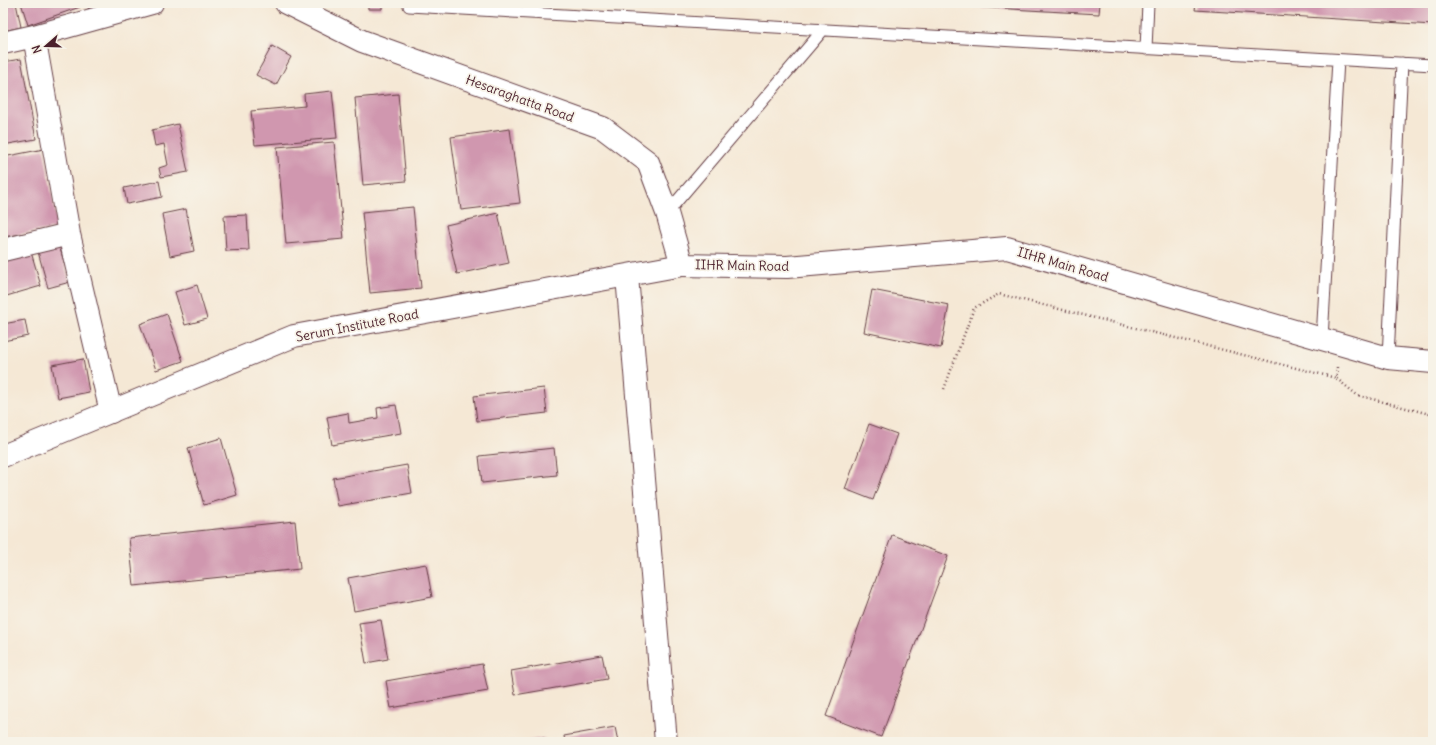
<svg xmlns="http://www.w3.org/2000/svg" width="1436" height="745" viewBox="0 0 1436 745" font-family="Delius,sans-serif">
<rect width="100%" height="100%" fill="#f7f3e8"/>
<filter id="ink" filterUnits="userSpaceOnUse"><feTurbulence type="fractalNoise" baseFrequency=".025" numOctaves="2"/><feDisplacementMap in="SourceGraphic" scale="8" xChannelSelector="R" yChannelSelector="G"/><feConvolveMatrix kernelMatrix="1 2 1 2 8 2 1 2 1" color-interpolation-filters="sRGB"/></filter>
<filter id="wash" filterUnits="userSpaceOnUse"><feTurbulence type="fractalNoise" baseFrequency=".012" numOctaves="4" result="noise"/><feDisplacementMap in="SourceGraphic" scale="16" xChannelSelector="R" yChannelSelector="G"/><feGaussianBlur stdDeviation="0.9" result="paint"/><feColorMatrix in="noise" values="0 0 0 0 0 0 0 0 0 0 0 0 0 0 0 0 0 1.4 0 .05"/><feComposite in="paint" operator="in"/></filter>
<g filter="url(#wash)">
<rect width="100%" height="100%" fill="#f5e8d5"/>
<g id="blocks">
<path fill="#d097af" d="M3,3H16L21,27L3,31Z
M21,3H79L80,7L28,25Z
M87,3H120L90,13Z
M368,3H382V9H368Z
M660,3H686V6L660,4Z
M957,3H1100L1099,14L957,6Z
M1196,3H1433V25L1195,10Z
M272,46L291,57L276,85L256,75Z
M21,59L36,139L3,145V62Z
M332,91L337,138L255,145L251,111L305,106L304,94Z
M398,94L406,181L363,185L355,98Z
M178,124L188,172L161,177L159,168L168,165L164,144L155,146L152,130Z
M510,129L520,203L461,210L451,137Z
M334,142L344,239L286,244L277,147Z
M44,149L58,228L3,237V157Z
M159,181L162,197L127,204L124,188Z
M413,207L421,288L370,293L362,212Z
M186,209L194,251L170,256L162,214Z
M498,213L509,263L457,274L446,225Z
M247,215L249,250L226,251L224,216Z
M58,242L70,282L48,288L37,248Z
M31,252L41,286L3,297V261Z
M197,285L207,319L185,325L175,292Z
M872,290L949,305L941,348L864,332Z
M167,314L183,361L156,370L140,324Z
M25,320L28,336L3,341V324Z
M83,359L89,392L58,398L52,365Z
M544,388L547,413L477,421L474,396Z
M396,405L401,433L332,445L327,417L348,413L349,423L378,418L377,408Z
M869,424L897,434L873,500L845,489Z
M221,438L237,495L204,505L188,448Z
M554,448L557,475L482,483L479,456Z
M407,465L412,493L338,506L333,478Z
M295,521L300,569L134,586L129,538Z
M892,535L948,556L881,737L826,716Z
M426,564L432,597L354,611L348,578Z
M381,620L388,659L366,663L359,623Z
M602,655L607,679L515,695L511,671Z
M482,664L488,691L391,708L386,681Z
M615,727L618,742H565L564,736Z
M544,738L545,742H526V741Z"/>
</g>
</g>
<g filter="url(#ink)">
<use href="#blocks" fill-opacity="0" stroke="#643d44" stroke-width="1"/>
<g fill="none" stroke-linecap="round" stroke-linejoin="round">
<defs>
<path id="service" d="M409,6L1433,65
M1146,49L1148,3
M667,213L823,30
M1322,339L1338,60
M1388,358L1402,63"/>
<path id="minor" d="M34,36L69,234L111,412
M3,43L34,36L152,3
M3,250L69,234
M627,276L666,742"/>
<path id="secondary" d="M3,456L294,336L682,265"/>
<path id="primary" d="M286,3L362,41L603,128L648,162L667,213L682,265L787,267L1007,248L1388,358L1433,362"/>
</defs>
<use href="#service" stroke="#643d44" stroke-width="13"/>
<use href="#minor" stroke="#643d44" stroke-width="24"/>
<use href="#secondary" stroke="#643d44" stroke-width="24"/>
<use href="#primary" stroke="#643d44" stroke-width="24"/>
<path stroke="#643d44" stroke-width="2.5" stroke-dasharray="1 3" stroke-linecap="butt" d="M1337,367L1336,378L1357,395L1433,415
M944,389L974,308L999,294L1336,378"/>
<use href="#service" stroke="#fff" stroke-width="11"/>
<use href="#minor" stroke="#fff" stroke-width="22"/>
<use href="#secondary" stroke="#fff" stroke-width="22"/>
<use href="#primary" stroke="#fff" stroke-width="22"/>
</g>
</g>
<g text-anchor="middle" stroke-width="3.5" stroke-linejoin="round" paint-order="stroke">
<g font-size="13" fill="#4a1f2b" stroke="#f7f3e8">
<text transform="translate(520 98) rotate(20)" y="5">Hesaraghatta Road</text>
<text transform="translate(1063 264) rotate(16)" y="5">IIHR Main Road</text>
<text transform="translate(742 265) rotate(1)" y="5">IIHR Main Road</text>
<text transform="translate(357 325) rotate(-11)" y="5">Serum Institute Road</text>
</g>
</g>
<rect width="1436" height="745" fill="none" stroke="#f7f3e8" stroke-width="16"/>
<g transform="translate(46 46) rotate(250)" stroke="#f7f3e8" stroke-width="3" paint-order="stroke">
<path d="M0-3L7 15L0 10L-7 15Z" fill="#4a1f2b"/>
<text y="-6" font-size="11" font-weight="bold" text-anchor="middle" fill="#4a1f2b">N</text>
</g>
</svg>
